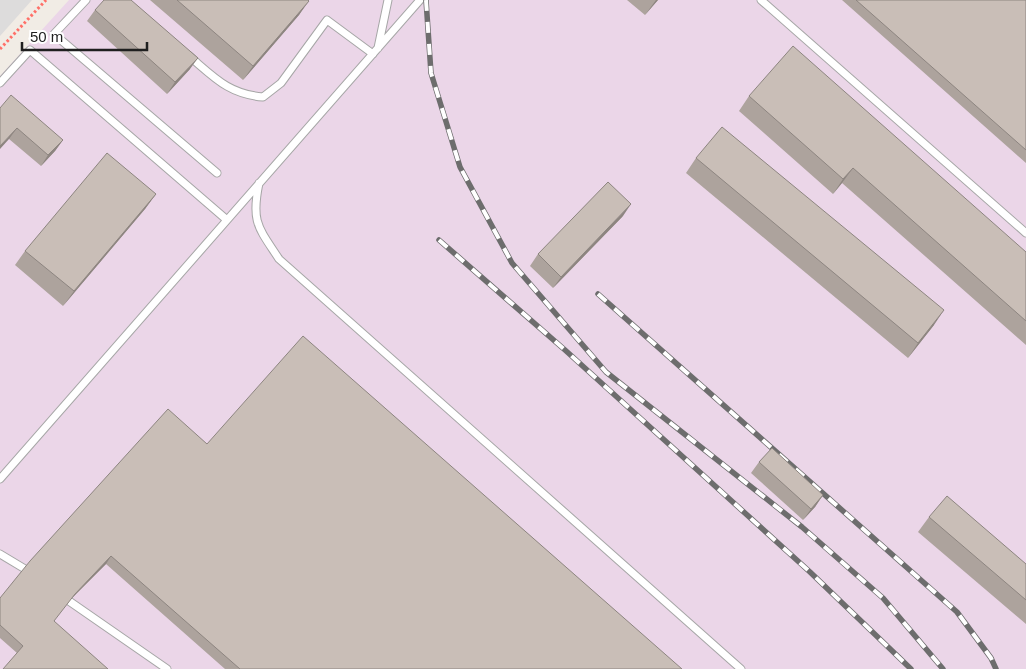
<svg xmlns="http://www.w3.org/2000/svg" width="1026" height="669" viewBox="0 0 1026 669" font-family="Arial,sans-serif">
<rect width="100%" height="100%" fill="#f1ece5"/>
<path fill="#dddcdc" d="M0,0H32L0,36Z"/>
<path fill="#ebd6e8" d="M69,0H1026V669H0V76Z"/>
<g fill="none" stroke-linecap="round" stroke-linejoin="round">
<defs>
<path id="service" d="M86,0L54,34L217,173
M761,0L1026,233
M378,48L388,0
M188,55C214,77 228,94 263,97L281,83L327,20L373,54
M0,83L30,50L227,220
M259,183C251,222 258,227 279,259L741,669
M0,479L420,0
M0,554L25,569
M69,601L167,669"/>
</defs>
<use href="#service" stroke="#a6a6a6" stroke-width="9"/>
<path stroke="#ff7068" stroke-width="3" stroke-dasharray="2.5 2.5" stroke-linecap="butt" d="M0,49L46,0"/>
<use href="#service" stroke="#fff" stroke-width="7"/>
<defs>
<path id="rail" d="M426,0L431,73L460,167L512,263L606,372L802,527L883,598L943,669
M439,240L565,350L810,572L911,669
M598,294L957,612L991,658L996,669"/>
</defs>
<use href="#rail" stroke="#6d6d6d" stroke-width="5.5"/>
<use href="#rail" stroke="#fff" stroke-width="4" stroke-dasharray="11" stroke-linecap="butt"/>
</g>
<path fill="#ada39d" d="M150,0H308L299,15L243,80Z
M627,0H658L645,15Z
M842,0H1026V163Z
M95,10L190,69L167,94L87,21Z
M749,96L1026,252V345L842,183L833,194L739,111Z
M0,108L63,140L55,151L41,166L9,139Z
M696,158L934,325L908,358L686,173Z
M156,194L145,209L63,306L15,265L25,251Z
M623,216L553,288L530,266L538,254Z
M207,444L682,669H225L106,564L17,653L0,638V598Z
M759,462L823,495L815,507L803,520L751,473Z
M929,517L1026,564V624L918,532Z"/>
<path fill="#8d8580" d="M656,0H658L645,15Z
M309,1L299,15L243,80L253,66Z
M198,58L190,69L167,94L175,82Z
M17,128L9,139L0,149V146Z
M63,140L55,151L41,166L48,155Z
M853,168L842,183L833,194L843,179Z
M156,194L145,209L63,306L74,291Z
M631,204L623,216L553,288L561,277Z
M944,310L934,325L908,358L918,343Z
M823,495L815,507L803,520L811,509Z
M111,556L106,564L69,601L75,594Z"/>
<path fill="#c9beb7" stroke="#8d8580" d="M104,0H131L198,58L175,82L95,10Z
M177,0H308L309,1L253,66Z
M856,0H1026V150Z
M793,46L1026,252V321L853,168L843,179L749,96Z
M11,95L63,140L48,155L17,128L0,146V108Z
M722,127L944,310L918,343L696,158Z
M107,153L156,194L74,291L25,251Z
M608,182L631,204L561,277L538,254Z
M303,336L682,669H240L111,556L75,594L54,621L108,669H3L23,646L0,625V598L30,561L168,409L207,444Z
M772,448L823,495L811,509L759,462Z
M947,496L1026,564V600L929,517Z"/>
<path d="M22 42v8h125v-8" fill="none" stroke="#1f1f1f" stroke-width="2.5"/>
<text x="30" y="42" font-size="15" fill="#1f1f1f" stroke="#ffffff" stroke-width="4" paint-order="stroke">50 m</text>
</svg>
